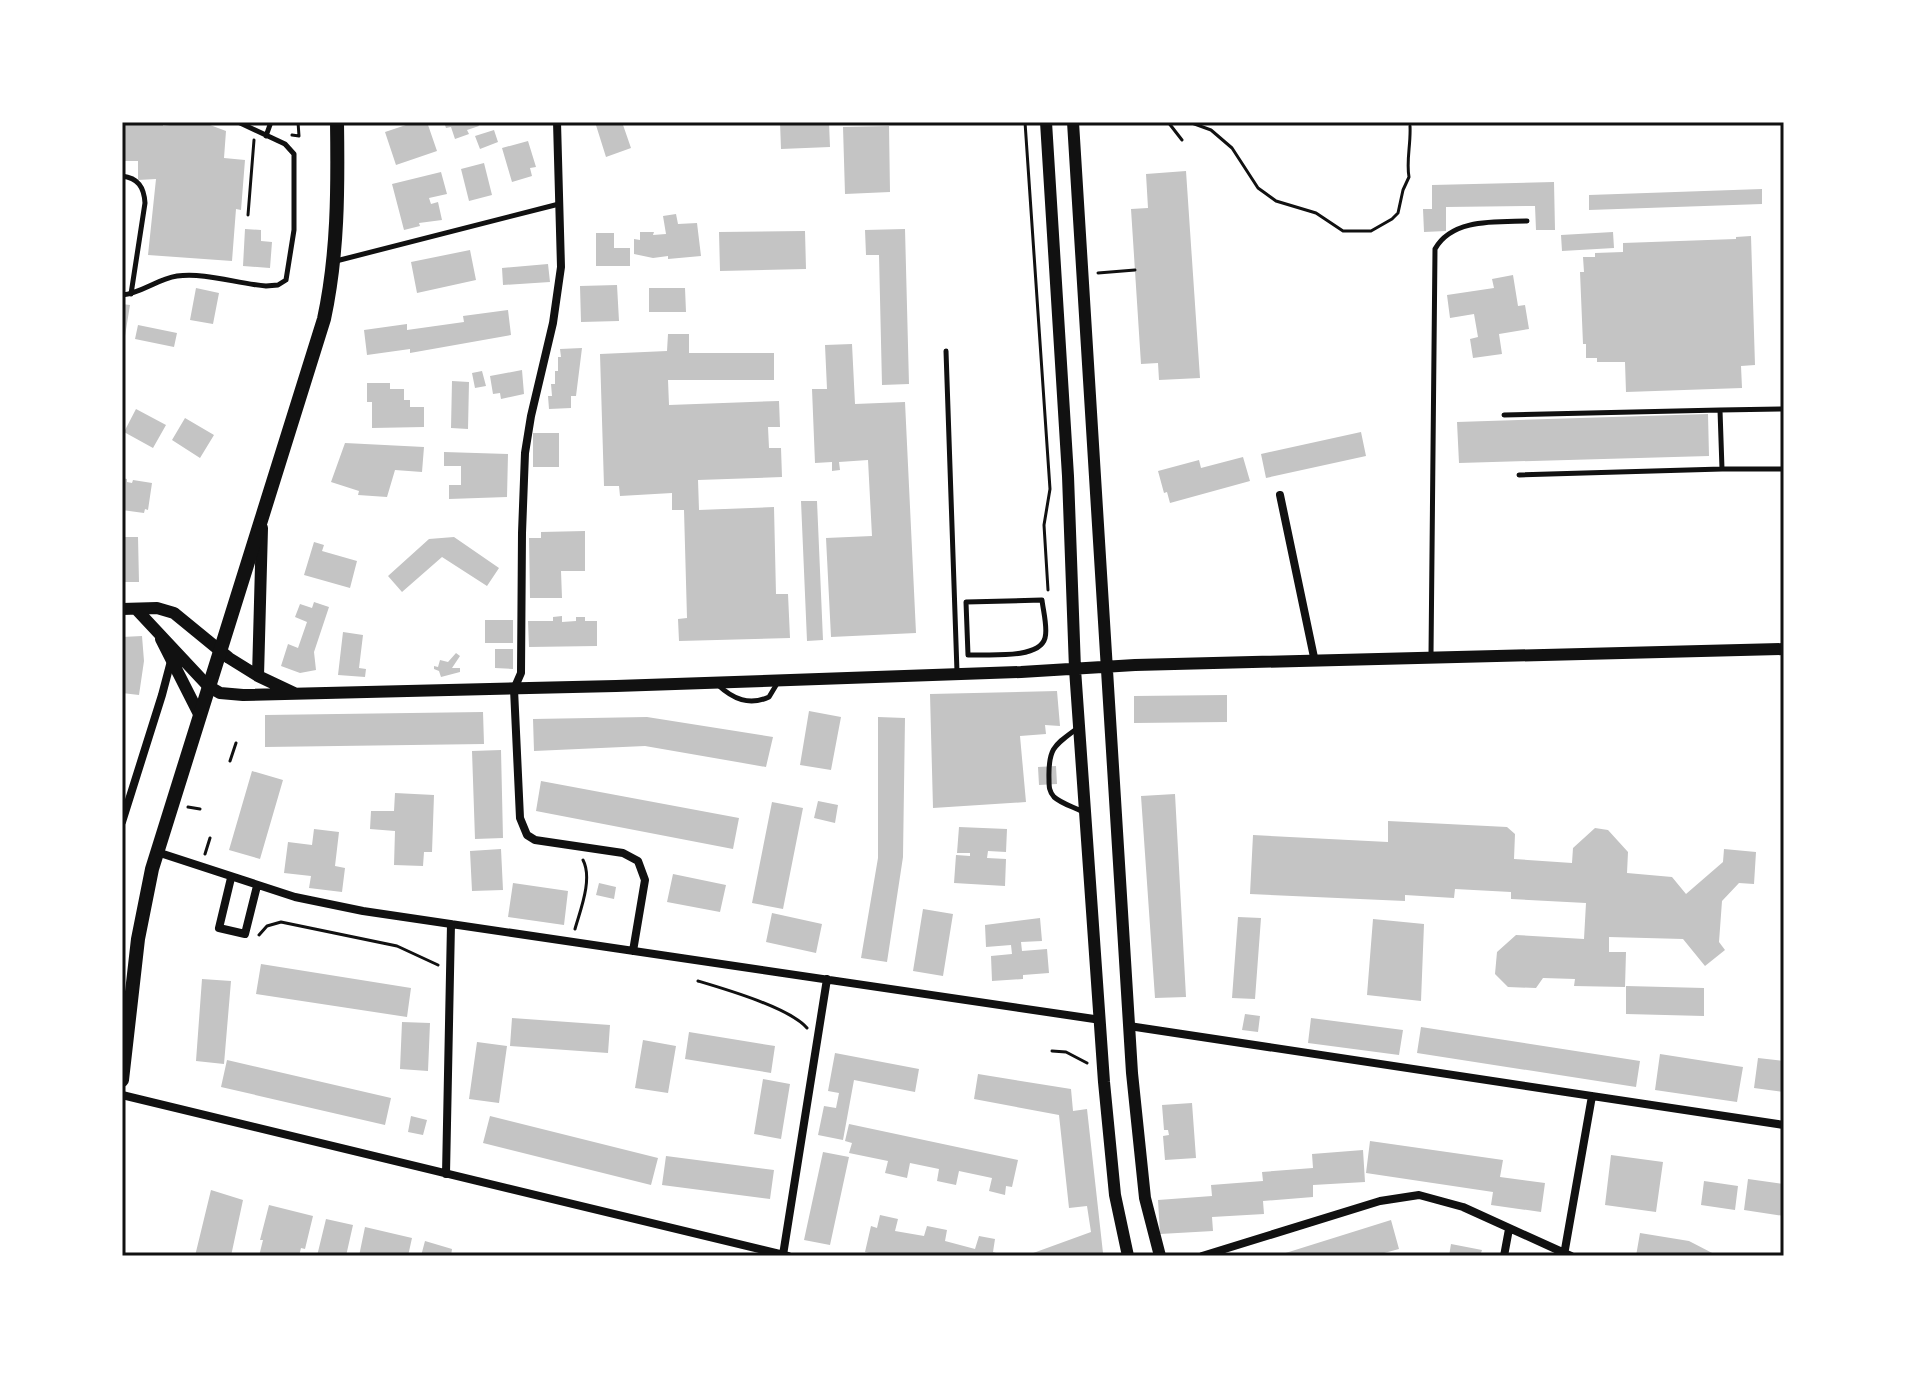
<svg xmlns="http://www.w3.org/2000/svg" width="1906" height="1378" viewBox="0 0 1906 1378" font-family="'Noto Sans',sans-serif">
<rect width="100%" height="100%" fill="#fff"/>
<path fill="#c4c4c4" d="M122,122H163V126L170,125V122H202L226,131L224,158L245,160L241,210L236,209L232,261L148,255L156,179L138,180V161H122Z
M415,122H427L437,151L396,165L385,132Z
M444,122H477L479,126L467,130L469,134L455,139L451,127L446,128Z
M595,122H622L631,148L606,157Z
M780,122H829L830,147L781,149Z
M889,126L890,192L845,194L843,127Z
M494,130L498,142L480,149L475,136Z
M528,141L536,167L530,168L532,176L512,182L502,148Z
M484,163L492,195L469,201L461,169Z
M1186,171L1200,378L1159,380L1158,363L1141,364L1131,209L1148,208L1146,174Z
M441,172L447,194L429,198L431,204L438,202L442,220L419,223L420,226L404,230L392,184Z
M1554,182L1555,230H1536L1535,206L1446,207V231L1424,232L1423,209H1432V185Z
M1762,189V204L1589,210V195Z
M676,214L678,224L697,223L701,256L668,259V256L653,258L634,254V239L640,240V232H654L653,235L666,234L663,216Z
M245,229L261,230V241L272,242L270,268L243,266Z
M905,229L909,384L882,385L879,255H866L865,230Z
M805,231L806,269L720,271L719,232Z
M1613,232L1614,248L1562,251L1561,235Z
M596,233H614V248H630V266H596Z
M1751,236L1755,365L1741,366L1742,388L1626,392L1625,362H1597V358H1586V344H1583L1580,272H1584L1583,257H1595V253L1623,252V243L1736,239V237Z
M470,250L476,280L417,293L411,262Z
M548,264L550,282L503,285L502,268Z
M1513,275L1518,306L1525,305L1529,329L1499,334L1502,354L1473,358L1470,339L1478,337L1474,314L1450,318L1447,295L1494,288L1492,279Z
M617,285L619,321L581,322L580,286Z
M196,288L219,293L213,324L190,320Z
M649,288H685L686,312H649Z
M122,304L130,305L125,336H122Z
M508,310L511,335L410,353V349L367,355L364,330L407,324V330L464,322L463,316Z
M138,325L177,333L174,347L135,339Z
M668,334H689V353H774V380H668L669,405L779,401L780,427H768L769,448H781L782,477L698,480L699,510L774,507L776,594H788L790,638L679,641L678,619L687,618L684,510H672V493L620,496L619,486H604L600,354L667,351Z
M852,344L855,404L905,402L916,633L831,637L826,538L872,536L868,460L839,462L840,470L832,471V462L815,463L812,389H827L825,345Z
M582,348L576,396H571V408L549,409L548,396H552L551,384H555V371H558V357H561L560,349Z
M522,370L524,394L501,399L500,393L493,394L490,376Z
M482,371L486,386L475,388L472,373Z
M452,381L469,382L468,429L451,428Z
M367,383H390V389H404V400H410V407H424V427L372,428V402H367Z
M136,409L166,425L153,448L124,432Z
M1708,414L1709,456L1459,463L1457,422Z
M185,418L214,435L200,458L172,440Z
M1361,432L1366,456L1266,478L1261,454Z
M533,433H559V467H533Z
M345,443L424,447L422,472L395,470L387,497L358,495L359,491L331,482Z
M444,452L508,454L507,497L449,499V485H461V466H444Z
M1243,457L1250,481L1170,503L1167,492L1164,493L1158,471L1199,460L1201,468Z
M122,478L127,479V482L132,483L133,480L152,483L148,510L145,509L144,513L122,510Z
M801,501H817L823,640L807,641Z
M585,531V571H561L562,598H530L529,538H541V532Z
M122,537H138L139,582H122Z
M454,537L499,568L487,586L442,557L402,592L388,576L429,539Z
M314,542L324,545L322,551L357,561L350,588L304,575Z
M314,602L329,607L314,652L316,670L300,673L281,666L288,644L298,648L307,622L295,617L300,604L312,608Z
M562,616V622L576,621V617H585V621H597V646L529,647L528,621H553V617Z
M485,620H513V643H485Z
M343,632L363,635L359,668L366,669L365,677L338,675Z
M142,636L144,661L139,695L122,693V637Z
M495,649H513V669L495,668Z
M456,653L460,656L452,668H460V672L441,677L439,671L434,669V666L438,667L440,660L448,662Z
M1057,691L1060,726L1045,725L1046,734L1020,736L1026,802L933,808L930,694Z
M1227,695V722L1134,723V696Z
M809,711L841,717L831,770L800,765Z
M483,712L484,744L265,747V715Z
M647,717L773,737L766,767L645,746L534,751L533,719Z
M878,717L905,718L903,857L887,962L861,958L878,858Z
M501,750L503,838L475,839L472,751Z
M1056,766L1057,784L1039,785L1038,767Z
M252,771L283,780L260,859L229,850Z
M541,781L739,818L733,849L536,811Z
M395,793L434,795L432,852H424L423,866L394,865L395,831L370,829L371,811H394Z
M1175,794L1186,997L1155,998L1141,796Z
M818,801L838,805L835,823L814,818Z
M772,802L803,808L783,909L752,903Z
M1388,821L1507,827L1515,834L1514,859L1572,863L1573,848L1595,828L1608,830L1628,852L1627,873L1672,877L1686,894L1723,862L1724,849L1756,852L1754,884L1739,883L1722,901L1719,942L1725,950L1705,966L1683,939L1609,937V952H1626L1625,987L1574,986L1575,979L1543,978L1536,988L1508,987L1495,974L1497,952L1516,935L1584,939L1586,903L1511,899V892L1455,889L1454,898L1405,895V901L1250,894L1253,835L1388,842Z
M959,827L1007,829L1006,852L988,851L987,858L1006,859L1005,886L954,883L956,855L970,856V853H957Z
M314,829L339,832L335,866L345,868L342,892L309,888L311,876L284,873L288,842L312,845Z
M501,849L503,890L472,891L470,851Z
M673,874L726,885L720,912L667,902Z
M513,883L568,891L564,925L508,917Z
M599,883L616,887L614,899L596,895Z
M923,909L953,914L943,976L913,971Z
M772,913L822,924L816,953L766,942Z
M1238,917L1261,918L1255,999L1232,998Z
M1040,918L1042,941L1021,942L1022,951L1047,949L1049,973L1023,975V979L992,981L991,956L1012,954L1011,945L986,947L985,925Z
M1373,919L1424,924L1421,1001L1367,995Z
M261,964L411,988L407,1017L256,994Z
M202,979L231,981L224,1064L196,1061Z
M1626,986L1704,988V1016L1626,1014Z
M1245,1014L1260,1016L1258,1032L1242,1030Z
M512,1018L610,1025L608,1053L510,1046Z
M1311,1018L1403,1030L1399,1055L1308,1043Z
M402,1022L430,1023L428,1071L400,1069Z
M1421,1027L1640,1061L1636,1087L1417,1053Z
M689,1032L775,1046L771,1073L685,1059Z
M643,1040L676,1046L668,1093L635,1088Z
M477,1042L507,1046L499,1103L469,1099Z
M835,1053L919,1069L915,1092L854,1080L843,1140L818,1135L824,1106L836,1108L839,1093L828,1091Z
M1660,1054L1743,1067L1737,1102L1655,1090Z
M1758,1058L1784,1061V1092L1754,1088Z
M227,1060L391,1098L385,1125L221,1087Z
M978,1074L1071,1089L1073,1111L1087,1109L1103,1253L1094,1256H1025L1091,1232L1087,1206L1069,1208L1059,1115L974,1099Z
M763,1079L790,1084L781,1139L754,1134Z
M1192,1103L1196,1158L1165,1160L1163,1136L1169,1135L1168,1130H1164L1162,1105Z
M411,1116L427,1120L423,1135L408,1132Z
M490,1116L658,1158L651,1185L483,1143Z
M849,1124L1018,1160L1012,1187L1006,1186L1005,1195L989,1191L992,1178L959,1171L956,1185L937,1181L939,1169L910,1163L907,1178L885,1173L888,1161L849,1153L852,1143L845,1141Z
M1370,1141L1503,1160L1500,1177L1545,1183L1541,1212L1491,1205L1493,1192L1366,1173Z
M1363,1150L1365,1182L1313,1185V1197L1263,1201L1264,1214L1212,1217L1213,1231L1160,1234L1158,1200L1212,1196L1211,1185L1263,1181L1262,1172L1313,1168L1312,1154Z
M823,1152L849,1157L830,1245L804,1240Z
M1611,1155L1663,1162L1656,1212L1605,1205Z
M666,1156L774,1170L770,1199L662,1185Z
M1748,1179L1784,1184V1216L1744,1210Z
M1704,1181L1738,1186L1735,1210L1701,1205Z
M211,1190L243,1200L231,1256H195Z
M269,1205L313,1216L305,1249L301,1248L299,1256H259L263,1240H260Z
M880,1215L898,1219L895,1231L924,1236L927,1226L947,1230L945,1241L975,1249L979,1236L995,1239L993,1252L1005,1256H881L865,1252L871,1226L877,1228Z
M326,1219L353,1225L346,1256H317Z
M1391,1220L1399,1249L1373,1256H1276Z
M365,1227L412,1238L408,1256H359Z
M1640,1233L1689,1241L1718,1256H1636Z
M425,1241L452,1249L451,1256H421Z
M1451,1244L1482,1250L1480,1256H1449Z"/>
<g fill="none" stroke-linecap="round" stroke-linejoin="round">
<path stroke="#111" stroke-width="3" d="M1025,122L1050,489L1044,525L1048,590
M1129,122H1136
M1168,122L1182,140
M1189,122L1211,130L1232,148L1258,188L1265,193L1276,201L1316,213L1343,231H1371L1392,219L1398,213L1403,190L1409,177C1406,161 1411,144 1410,126
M292,135L299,136L298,122
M248,215L254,140
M1098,273L1135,270
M122,715L123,710
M230,761L236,743
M188,807L200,809
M205,854L210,838
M575,929C580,911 593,879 583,860
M259,935L267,926L281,922L397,946L438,965
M698,981C725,989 790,1008 807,1028
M1052,1051L1066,1052L1087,1063"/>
<path stroke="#111" stroke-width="5" d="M266,136L271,122
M122,176C138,178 144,187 145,203L131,294
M336,261L559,204
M122,295C142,293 157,279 177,276C205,272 238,284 266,286L278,285L286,280L294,230V154L285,144L238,122
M946,351L957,672
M1720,410L1784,409
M1504,415L1720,410L1722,469L1519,475
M1722,469H1784
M1042,600C1043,610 1048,628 1045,638C1039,660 986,654 968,655L966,602Z
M1431,655L1435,249C1452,218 1497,222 1527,221
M718,685C733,699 749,706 769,697L778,682
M1079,727C1055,745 1048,747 1049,779C1049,787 1049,791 1054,797C1062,804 1074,807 1083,812"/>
<path stroke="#111" stroke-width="8" d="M557,122L561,267L553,323L531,416L525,453L522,533L521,673L514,689L520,818L527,835L535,840L623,853L638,861L645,880L633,951
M1280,495L1315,662
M122,822L162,695L171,661
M157,852L295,897L363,911L1101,1020
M231,878L219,928L245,934L257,886
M1129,1026L1784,1125
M122,1095L788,1256
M446,1174L451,924
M783,1255L827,979
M1564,1255L1592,1096
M1202,1256L1380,1201L1419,1195L1463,1207L1571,1256
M1504,1256L1509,1229"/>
<path stroke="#111" stroke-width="12" d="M1046,122L1068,476L1075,669L1104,1082L1115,1195L1128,1256
M1073,122L1132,1073L1145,1198L1160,1256
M122,609L157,608L174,613L229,658L258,676L294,693
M136,609L208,686L220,693L243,695L616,686L1021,672L1135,665L1784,649
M161,639L199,714
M258,676L262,528"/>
<path stroke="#111" stroke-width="14" d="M122,1080L138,939L152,869L324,319C338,254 338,189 337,122"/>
</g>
<rect width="1906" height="1378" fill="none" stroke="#ffffff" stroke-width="248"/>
<rect x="124" y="124" width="1658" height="1130" fill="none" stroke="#111" stroke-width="3"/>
</svg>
